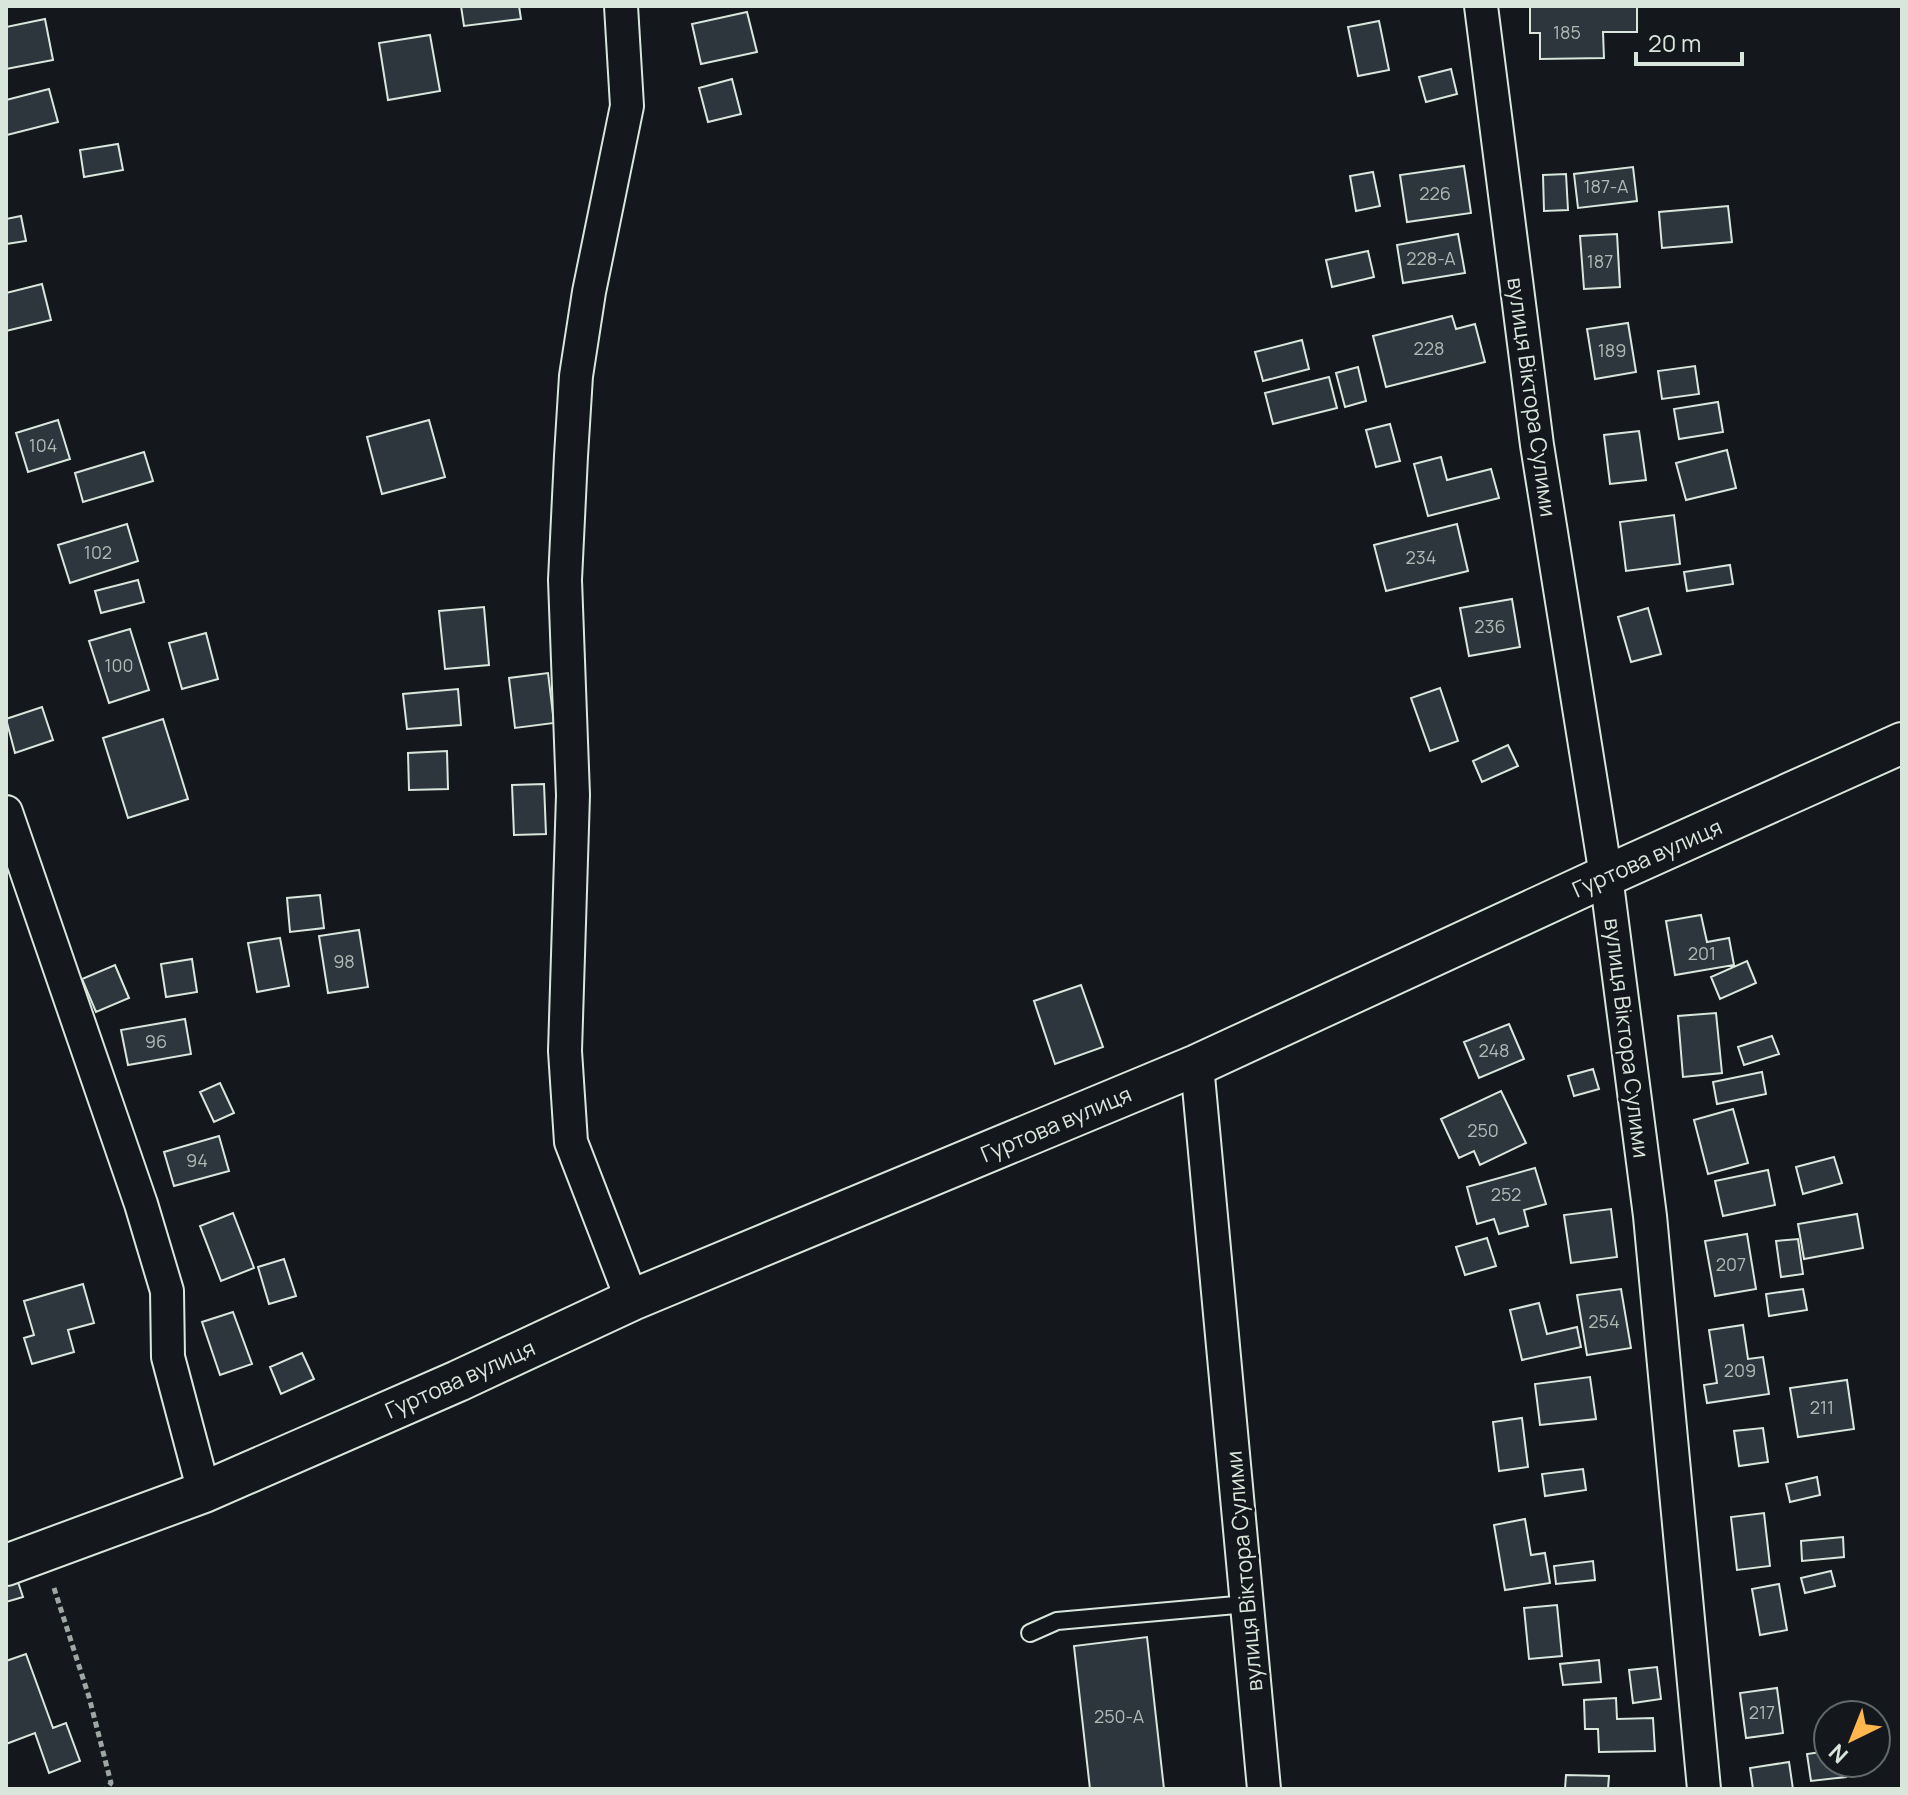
<svg xmlns="http://www.w3.org/2000/svg" width="1908" height="1795" viewBox="0 0 1908 1795" font-family="Manrope,sans-serif">
<rect width="100%" height="100%" fill="#14181c"/>
<path fill="#2c363c" stroke="#d8e6dc" stroke-width="2" d="M461,6H519L521,19L464,26Z
M1530,6H1637V32H1603L1604,58L1540,59V33H1530Z
M747,12L757,52L701,64L692,24Z
M45,19L53,60L6,69V27Z
M1379,21L1389,70L1358,76L1348,27Z
M430,35L440,91L388,100L379,43Z
M1451,69L1457,94L1426,102L1419,77Z
M732,79L741,114L708,122L699,88Z
M49,89L58,122L7,135L6,100Z
M118,144L123,170L84,177L80,150Z
M1464,166L1471,213L1407,222L1400,175Z
M1633,167L1637,201L1578,208L1574,174Z
M1373,172L1380,206L1356,211L1350,176Z
M1566,174L1568,210L1544,211L1543,175Z
M1728,206L1732,242L1662,248L1659,212Z
M21,216L26,241L6,244V219Z
M1458,234L1465,273L1403,283L1397,245Z
M1617,234L1620,287L1584,289L1580,236Z
M1368,251L1374,277L1332,287L1326,260Z
M42,284L51,320L6,331V293Z
M1452,316L1456,329L1475,324L1485,362L1386,387L1373,336Z
M1628,323L1636,372L1595,379L1587,329Z
M1302,340L1309,369L1263,381L1255,352Z
M1695,366L1699,394L1662,399L1658,371Z
M1358,367L1366,401L1345,407L1336,373Z
M1329,377L1337,408L1273,424L1265,393Z
M1718,402L1723,432L1679,439L1674,409Z
M58,420L70,459L28,472L16,433Z
M429,420L445,477L382,494L367,437Z
M1390,424L1400,461L1376,467L1366,430Z
M1639,431L1646,480L1610,484L1604,435Z
M1727,450L1736,488L1686,500L1676,463Z
M144,452L153,481L83,502L75,473Z
M1441,457L1447,480L1491,469L1499,498L1428,516L1414,464Z
M1674,515L1680,564L1626,571L1620,522Z
M127,524L138,561L70,583L58,545Z
M1457,524L1468,571L1386,591L1374,545Z
M1730,565L1733,584L1687,591L1684,572Z
M138,580L144,602L101,613L95,591Z
M1512,599L1520,647L1469,656L1460,608Z
M484,607L489,665L445,669L439,611Z
M1648,608L1661,654L1631,662L1618,617Z
M130,629L149,690L109,703L89,641Z
M206,633L218,679L182,689L169,643Z
M548,673L554,723L515,728L509,678Z
M1440,688L1458,741L1430,751L1411,698Z
M458,689L461,725L407,729L403,694Z
M42,707L53,740L15,753L6,719Z
M163,719L188,799L128,818L103,738Z
M1508,745L1518,766L1482,782L1473,761Z
M447,751L448,789L409,790L408,753Z
M544,784L546,834L514,835L512,785Z
M320,895L324,928L290,932L287,898Z
M1701,915L1707,942L1729,938L1734,965L1675,975L1666,921Z
M359,930L368,987L328,993L319,936Z
M280,938L289,986L257,992L248,943Z
M192,959L197,992L166,997L161,964Z
M1747,961L1756,983L1720,999L1711,977Z
M115,965L129,998L96,1012L82,979Z
M1081,985L1103,1047L1055,1064L1034,1001Z
M1716,1013L1722,1073L1683,1077L1678,1016Z
M185,1019L191,1054L128,1065L121,1030Z
M1509,1024L1524,1059L1479,1078L1464,1042Z
M1772,1036L1779,1054L1744,1065L1738,1047Z
M1593,1069L1599,1089L1574,1096L1568,1076Z
M1762,1072L1766,1094L1717,1104L1713,1082Z
M220,1083L234,1113L214,1122L200,1092Z
M1501,1091L1526,1143L1480,1165L1474,1151L1459,1158L1441,1119Z
M1733,1109L1748,1163L1708,1174L1694,1120Z
M219,1136L229,1171L174,1186L164,1152Z
M1834,1157L1842,1183L1803,1194L1796,1167Z
M1535,1168L1546,1204L1524,1210L1528,1226L1499,1234L1494,1219L1477,1224L1467,1187Z
M1768,1170L1775,1205L1723,1216L1715,1181Z
M1611,1209L1617,1257L1571,1263L1564,1215Z
M233,1213L254,1268L221,1281L200,1226Z
M1857,1214L1863,1248L1804,1259L1798,1224Z
M1747,1234L1756,1289L1715,1296L1705,1241Z
M1487,1238L1496,1266L1465,1275L1456,1247Z
M1798,1239L1803,1274L1781,1277L1776,1241Z
M284,1259L296,1296L269,1304L258,1267Z
M83,1284L94,1323L68,1330L74,1352L32,1364L24,1338L34,1335L24,1301Z
M1621,1289L1631,1348L1587,1355L1577,1295Z
M1803,1289L1807,1310L1769,1316L1766,1294Z
M1539,1303L1547,1334L1577,1327L1581,1347L1522,1360L1510,1310Z
M233,1312L252,1364L220,1375L202,1322Z
M1743,1325L1748,1359L1763,1357L1769,1394L1707,1403L1704,1385L1717,1383L1709,1330Z
M302,1353L314,1379L281,1394L270,1367Z
M1590,1377L1596,1419L1540,1425L1535,1384Z
M1847,1380L1854,1429L1798,1437L1790,1388Z
M1522,1418L1528,1467L1499,1471L1493,1422Z
M1763,1428L1768,1462L1739,1466L1734,1431Z
M1583,1469L1586,1490L1545,1496L1542,1474Z
M1817,1477L1820,1495L1790,1502L1786,1484Z
M1764,1513L1770,1566L1737,1570L1731,1517Z
M1525,1519L1531,1555L1545,1553L1550,1583L1505,1590L1494,1525Z
M1843,1537L1844,1557L1802,1561L1801,1541Z
M1593,1561L1595,1580L1556,1584L1554,1566Z
M1831,1571L1835,1586L1805,1593L1801,1578Z
M18,1582L23,1597L6,1602V1585Z
M1779,1584L1787,1630L1760,1635L1752,1589Z
M1557,1605L1562,1656L1529,1659L1524,1608Z
M1147,1637L1164,1789H1090L1074,1646Z
M26,1654L53,1728L66,1723L80,1761L49,1773L35,1733L6,1744V1661Z
M1599,1660L1601,1682L1563,1685L1560,1664Z
M1657,1667L1661,1699L1633,1703L1629,1670Z
M1777,1688L1783,1733L1746,1738L1740,1693Z
M1616,1698L1617,1719L1653,1718L1655,1751L1599,1752L1598,1729H1585L1584,1700Z
M1828,1751V1763H1844L1846,1777L1811,1781L1807,1754Z
M1789,1762L1793,1789H1753L1750,1768Z
M1566,1775L1609,1776L1608,1789H1565Z"/>
<g fill="none" stroke-linecap="round" stroke-linejoin="round">
<defs>
<path id="service" d="M1030,1633L1057,1621L1247,1604"/>
<path id="minor" d="M621,6L627,106L589,292L576,376L571,456L565,580L573,795L565,1051L571,1142L632,1300
M1481,6L1537,445L1606,876L1650,1216L1704,1789
M6,812L141,1204L167,1291L168,1357L204,1492
M1197,1065L1264,1789"/>
<path id="tertiary" d="M6,1565L204,1492L458,1381L632,1300L1197,1065L1606,876L1902,743"/>
</defs>
<use href="#service" stroke="#d8e6dc" stroke-width="20"/>
<use href="#minor" stroke="#d8e6dc" stroke-width="36"/>
<use href="#tertiary" stroke="#d8e6dc" stroke-width="44"/>
<path stroke="#9da8a2" stroke-width="5" stroke-dasharray="6 4" stroke-linecap="butt" d="M54,1588L89,1697L111,1783L106,1789"/>
<use href="#service" stroke="#14181c" stroke-width="16"/>
<use href="#minor" stroke="#14181c" stroke-width="32"/>
<use href="#tertiary" stroke="#14181c" stroke-width="40"/>
</g>
<g text-anchor="middle" stroke-width="6" stroke-linejoin="round" paint-order="stroke">
<g font-size="18" fill="#adbab4">
<text x="1567" y="39">185</text>
<text x="1606" y="193">187-А</text>
<text x="1435" y="200">226</text>
<text x="1431" y="265">228-А</text>
<text x="1600" y="268">187</text>
<text x="1429" y="355">228</text>
<text x="1612" y="357">189</text>
<text x="43" y="452">104</text>
<text x="98" y="559">102</text>
<text x="1421" y="564">234</text>
<text x="1490" y="633">236</text>
<text x="119" y="672">100</text>
<text x="1702" y="960">201</text>
<text x="344" y="968">98</text>
<text x="156" y="1048">96</text>
<text x="1494" y="1057">248</text>
<text x="1483" y="1137">250</text>
<text x="197" y="1167">94</text>
<text x="1506" y="1201">252</text>
<text x="1731" y="1271">207</text>
<text x="1604" y="1328">254</text>
<text x="1740" y="1377">209</text>
<text x="1822" y="1414">211</text>
<text x="1762" y="1719">217</text>
<text x="1119" y="1723">250-А</text>
</g>
<g font-size="22" fill="#d8e6dc" stroke="#14181c">
<text transform="translate(1532 397) rotate(82)" y="8">вулиця Віктора Сулими</text>
<text transform="translate(1647 858) rotate(-24)" y="8">Гуртова вулиця</text>
<text transform="translate(1627 1038) rotate(83)" y="8">вулиця Віктора Сулими</text>
<text transform="translate(1056 1124) rotate(-23)" y="8">Гуртова вулиця</text>
<text transform="translate(460 1379) rotate(-24)" y="8">Гуртова вулиця</text>
<text transform="translate(1244 1571) rotate(-95)" y="8">вулиця Віктора Сулими</text>
</g>
</g>
<rect width="1908" height="1795" fill="none" stroke="#d8e6dc" stroke-width="16"/>
<g transform="translate(1852 1739) rotate(223)"><circle r="38" fill="#14181c" stroke="#626a69" stroke-width="2"/>
<path d="M0-6L14 30L0 20L-14 30Z" fill="#ffb74d"/>
<text y="-12" font-size="22" font-weight="bold" text-anchor="middle" fill="#d8e6dc">N</text>
</g>
<path d="M1636 52v12h106v-12" fill="none" stroke="#d8e6dc" stroke-width="4"/>
<text x="1648" y="52" font-size="24" fill="#d8e6dc" stroke="#14181c" stroke-width="6" paint-order="stroke">20 m</text>
</svg>
